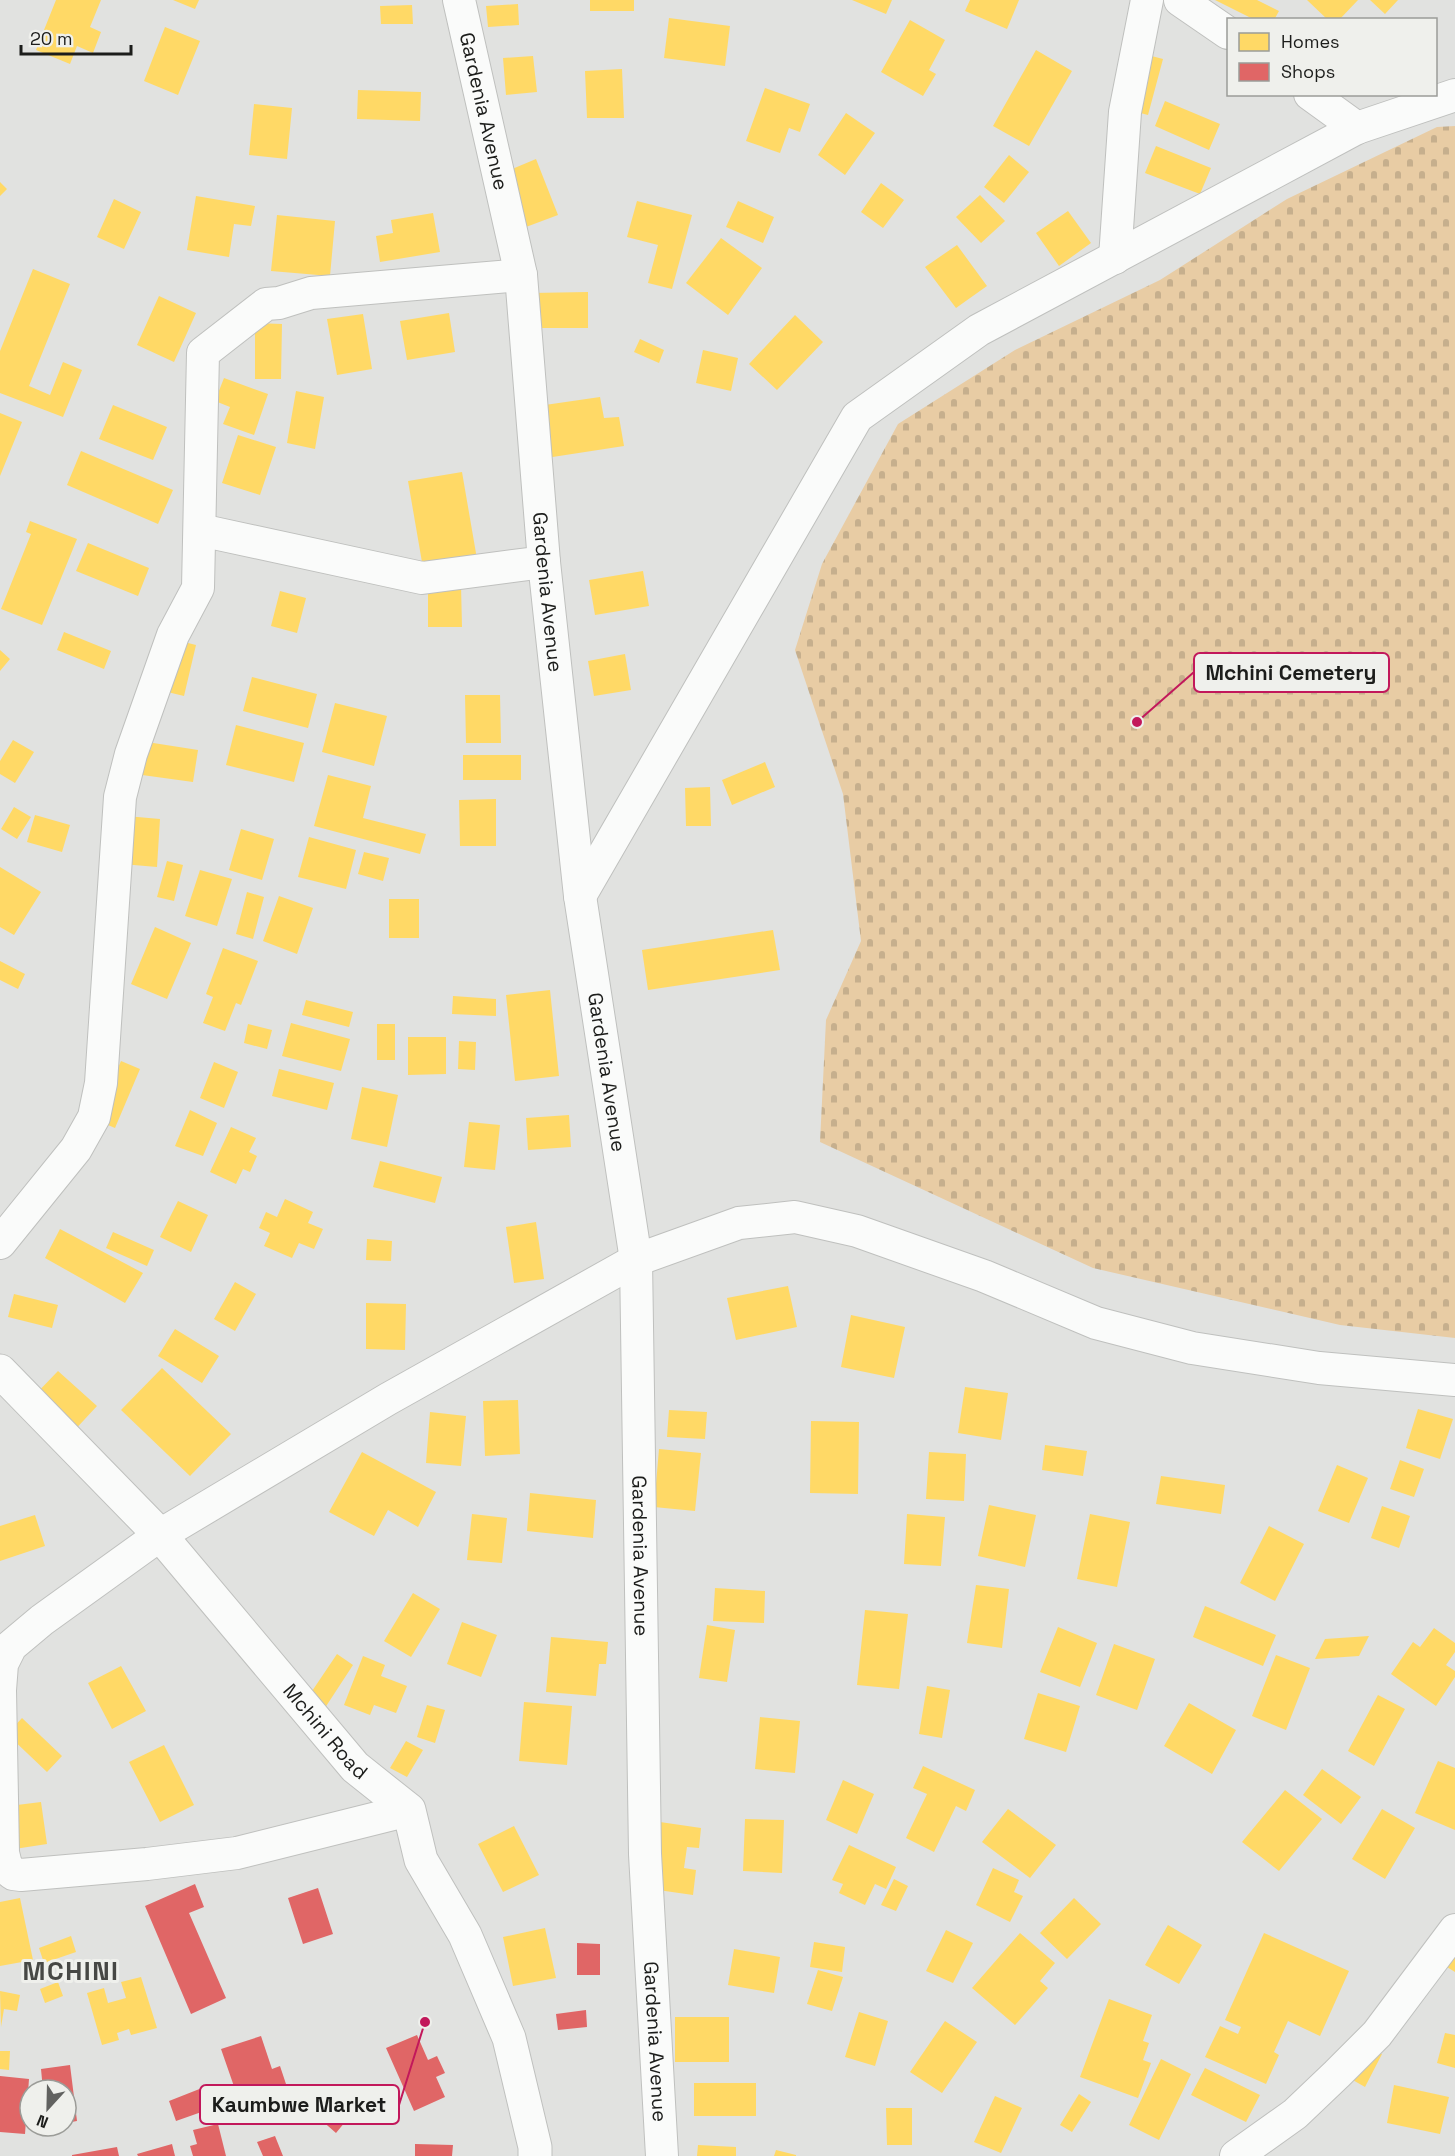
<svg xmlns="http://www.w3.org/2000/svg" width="1455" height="2156" viewBox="0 0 1455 2156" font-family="'Space Grotesk',sans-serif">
<defs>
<pattern id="cemetery-stones" width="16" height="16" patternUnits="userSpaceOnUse" patternTransform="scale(1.5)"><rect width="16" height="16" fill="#e8cca4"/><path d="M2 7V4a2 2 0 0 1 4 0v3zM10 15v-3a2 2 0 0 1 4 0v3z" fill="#c6af8d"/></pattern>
</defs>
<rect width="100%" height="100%" fill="#e1e2e0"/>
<path fill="url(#cemetery-stones)" d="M1455,126V1338L1340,1325L1093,1268L820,1142L826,1020L861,941L843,794L795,650L822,564L898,424L1015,350L1160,280L1287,199L1437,127Z"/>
<path fill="#ffd966" d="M56,0H101L90,27L101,32L93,53L77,46L70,64L36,50Z
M173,0H199L195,9Z
M590,0H634V11H590Z
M852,0H892L886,14Z
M970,0H1019L1007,29L965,11Z
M1215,0H1257L1279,11L1274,20H1255Z
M1307,0H1358L1339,20H1328Z
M1370,0H1398L1385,14Z
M518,4L519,25L488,27L486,6Z
M412,5L413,24H381L380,6Z
M669,18L730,26L725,66L664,58Z
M910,20L945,40L929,70L936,74L923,96L881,72Z
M165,27L200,41L178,95L144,81Z
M1036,50L1072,71L1029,146L993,126Z
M1144,54L1163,59L1148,115L1129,110Z
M533,56L537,92L506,95L503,58Z
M622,69L624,118H587L585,71Z
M765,88L810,104L800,132L789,128L780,153L746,141Z
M358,90L421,92L420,121L357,119Z
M1165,101L1220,124L1209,150L1155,126Z
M254,104L292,108L287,159L249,155Z
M846,113L875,133L845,175L818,155Z
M1156,146L1211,168L1200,194L1145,173Z
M1009,155L1029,172L1004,203L984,187Z
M536,159L558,215L526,227L505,172Z
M0,182L7,189L0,196Z
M881,183L904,200L883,228L861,212Z
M980,195L1005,221L981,243L956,217Z
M196,196L255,206L251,226L234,224L229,257L187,250Z
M114,199L141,212L124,249L97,237Z
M637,201L692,215L672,289L648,283L658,245L627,237Z
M738,201L774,217L763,243L726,227Z
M1068,211L1091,243L1059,266L1036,233Z
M433,213L440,252L380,262L376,236L393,233L391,220Z
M277,215L335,221L330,276L271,271Z
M721,238L762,268L728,315L686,283Z
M957,245L987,286L956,308L925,267Z
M33,269L70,284L29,386L50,395L63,362L82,370L63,417L0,393V351Z
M588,292V328H530L531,293Z
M159,296L196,313L174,362L137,345Z
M449,313L455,352L407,360L400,321Z
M363,314L372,369L337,375L327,319Z
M795,315L823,342L777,390L749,364Z
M255,323L282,324L281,379H255Z
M640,339L664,350L659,363L634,352Z
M703,350L738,358L731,391L696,383Z
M224,378L268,394L254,435L223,424L230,407L215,401Z
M296,391L324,397L315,449L287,443Z
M600,397L604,418L619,417L624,446L546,458L538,406Z
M113,405L167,427L153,460L99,439Z
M0,413L22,422L0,476Z
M238,435L276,447L260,495L222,483Z
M81,451L173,490L158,524L67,485Z
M462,472L477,559L423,568L408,481Z
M30,521L77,539L42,625L1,609L31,534L26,532Z
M88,543L149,568L138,596L76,571Z
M643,571L649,606L595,615L589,580Z
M461,585L462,627H428V586Z
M280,591L306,598L297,633L271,626Z
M64,632L111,651L104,669L57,650Z
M164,637L196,645L184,696L151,688Z
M0,650L10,659L0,671Z
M625,654L631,690L594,696L588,661Z
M252,677L317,694L308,728L243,711Z
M465,695H500L501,743H466Z
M335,703L387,716L374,766L322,752Z
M236,725L304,743L294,782L226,765Z
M13,740L34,752L15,783L0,774V761Z
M147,742L198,750L193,782L142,775Z
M463,755H521V780H463Z
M765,762L775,787L732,805L722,780Z
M328,775L371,786L363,818L426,834L420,854L314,826Z
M710,787L711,826H686L685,788Z
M496,799V846H460L459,800Z
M14,807L31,817L17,839L1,829Z
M35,815L70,825L62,852L27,842Z
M126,816L160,819L157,867L122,864Z
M241,829L274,839L262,880L229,870Z
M309,837L356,850L346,889L298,877Z
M364,852L389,858L383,881L358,874Z
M167,861L183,865L174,901L157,897Z
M0,867L41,892L14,935L0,927Z
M200,870L232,879L217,926L185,916Z
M247,892L264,897L253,939L236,934Z
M279,896L313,908L297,954L263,941Z
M389,899H419V938H389Z
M155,927L191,943L167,999L131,984Z
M773,930L780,970L648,990L642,950Z
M223,948L258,961L241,1005L236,1003L225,1031L203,1023L213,997L206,994Z
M0,961L25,974L18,989L0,980Z
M550,990L559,1076L515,1081L506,995Z
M453,996L496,999V1016L452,1014Z
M306,1000L353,1012L349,1027L302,1015Z
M291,1023L350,1039L341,1071L282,1056Z
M248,1024L272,1030L267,1049L244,1043Z
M377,1024H395V1060H377Z
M408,1037H446V1074L408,1075Z
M459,1041L476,1042L475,1070L458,1069Z
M121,1061L140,1069L115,1128L89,1117L104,1100Z
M214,1062L238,1072L224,1108L200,1098Z
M279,1069L334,1083L327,1110L272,1096Z
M362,1087L398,1095L387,1147L351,1139Z
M190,1110L217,1123L203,1156L175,1146Z
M569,1115L571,1147L528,1150L526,1118Z
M469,1122L500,1125L495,1170L464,1167Z
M231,1127L256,1138L249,1152L257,1156L250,1172L243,1169L236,1184L210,1172Z
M380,1161L442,1177L435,1203L373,1187Z
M285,1199L313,1212L308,1223L323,1229L314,1249L299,1243L292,1258L264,1246L270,1233L259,1228L266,1212L277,1217Z
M178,1201L208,1215L191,1252L160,1237Z
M536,1222L544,1279L514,1283L506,1227Z
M60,1229L143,1273L125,1303L45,1258Z
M113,1232L154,1250L147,1266L106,1248Z
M367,1239L392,1241L391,1261L366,1260Z
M235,1282L256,1294L235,1331L214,1319Z
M788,1286L797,1327L736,1340L727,1298Z
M14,1294L58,1305L52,1328L8,1317Z
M366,1303L406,1304L405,1350L366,1349Z
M851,1315L905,1327L894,1378L841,1367Z
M175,1329L219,1356L202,1383L158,1356Z
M162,1368L231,1434L190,1476L121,1410Z
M58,1371L97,1406L71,1434L32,1398Z
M965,1387L1008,1393L1001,1440L958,1433Z
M518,1400L520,1454L485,1456L483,1401Z
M1418,1409L1453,1419L1440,1459L1406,1448Z
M669,1410L707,1412L705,1439L667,1437Z
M430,1412L466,1416L461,1466L426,1463Z
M811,1421L859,1422L858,1494L810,1493Z
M1045,1445L1087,1451L1083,1476L1042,1470Z
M659,1449L701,1453L695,1511L654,1507Z
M362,1452L436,1492L418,1527L388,1510L374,1536L329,1512Z
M929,1452L966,1454L964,1501L926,1499Z
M1400,1460L1424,1469L1414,1497L1390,1489Z
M1337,1465L1368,1478L1349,1523L1318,1511Z
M1161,1476L1225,1485L1221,1514L1156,1504Z
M530,1493L596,1500L593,1538L527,1531Z
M989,1505L1036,1515L1025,1567L978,1556Z
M1382,1506L1410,1516L1399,1548L1371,1538Z
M472,1514L507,1518L502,1563L467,1560Z
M907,1514L945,1517L941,1566L904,1564Z
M1090,1514L1130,1522L1117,1587L1077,1579Z
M35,1515L45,1546L0,1561V1526Z
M1269,1526L1304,1544L1275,1601L1240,1583Z
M976,1585L1009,1589L1002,1648L967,1643Z
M715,1588L765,1591L764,1623L713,1621Z
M413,1593L440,1609L411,1657L384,1641Z
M1205,1606L1276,1635L1263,1666L1193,1637Z
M865,1610L908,1614L899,1689L857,1685Z
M462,1622L497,1635L481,1677L447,1664Z
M707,1625L735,1630L727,1682L699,1678Z
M1058,1627L1097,1643L1080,1687L1040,1672Z
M1434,1628L1455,1643V1652L1446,1665L1455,1671V1677L1436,1706L1391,1674L1413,1642L1420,1647Z
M1369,1636L1359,1656L1315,1659L1325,1639Z
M551,1637L608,1642L606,1664H599L596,1696L546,1692Z
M1114,1644L1155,1659L1137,1710L1096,1695Z
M337,1654L353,1665L321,1714L304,1703Z
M1276,1655L1310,1668L1286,1730L1252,1716Z
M363,1656L385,1665L381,1676L407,1686L396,1713L374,1705L370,1715L344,1705Z
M121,1666L146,1711L112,1729L88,1683Z
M927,1686L950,1690L942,1738L919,1734Z
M1038,1693L1080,1706L1066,1752L1024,1739Z
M1378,1695L1405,1709L1374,1766L1348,1751Z
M524,1702L572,1706L567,1765L519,1761Z
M1189,1703L1236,1730L1212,1774L1164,1746Z
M427,1705L445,1710L435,1743L417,1737Z
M760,1717L800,1721L795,1773L755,1769Z
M22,1718L62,1756L47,1772L7,1734Z
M406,1741L423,1750L407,1777L390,1768Z
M164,1745L194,1805L160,1822L129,1762Z
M1438,1761L1455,1768V1830L1415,1813Z
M923,1766L975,1790L966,1811L956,1806L934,1852L906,1838L927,1794L913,1788Z
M1322,1769L1361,1797L1341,1824L1303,1795Z
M843,1780L874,1794L857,1834L826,1820Z
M1285,1790L1322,1819L1279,1871L1242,1842Z
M41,1802L47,1844L8,1850L1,1807Z
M1008,1809L1056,1845L1030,1878L982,1842Z
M1382,1809L1415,1828L1385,1879L1352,1859Z
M745,1819L784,1820L782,1873L743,1871Z
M660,1822L701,1828L699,1848L687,1847L684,1868L696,1870L693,1895L651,1889Z
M514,1826L539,1875L503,1892L478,1844Z
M849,1845L896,1867L886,1889L875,1884L865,1905L839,1893L843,1884L832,1880Z
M993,1868L1019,1880L1014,1892L1023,1896L1010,1922L976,1905Z
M894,1879L908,1886L896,1911L881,1905Z
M20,1898L33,1960L0,1966V1902Z
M1074,1898L1101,1924L1067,1959L1040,1933Z
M1168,1925L1202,1945L1179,1984L1145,1965Z
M545,1928L556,1978L513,1986L503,1937Z
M946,1930L973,1943L953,1983L926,1971Z
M1020,1933L1055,1963L1040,1981L1048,1988L1015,2025L972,1988Z
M1264,1933L1349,1971L1320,2036L1288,2021L1274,2052L1279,2055L1266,2084L1205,2057L1220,2026L1238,2034L1241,2027L1225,2020Z
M71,1936L76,1952L44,1963L39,1948Z
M814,1942L845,1947L842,1972L810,1967Z
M734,1949L780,1957L774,1993L728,1985Z
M1455,1956V1972L1447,1967Z
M818,1970L843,1977L832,2011L807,2004Z
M141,1977L157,2028L131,2035L129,2029L117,2033L119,2040L102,2045L87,1993L104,1988L108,2003L126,1998L121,1982Z
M58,1982L63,1996L45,2003L40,1989Z
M0,1991L20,1995L17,2011L4,2009L1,2027Z
M1109,1999L1152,2015L1143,2041L1149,2043L1143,2060L1151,2063L1138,2098L1080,2077Z
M859,2012L888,2021L875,2066L845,2057Z
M675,2017H729V2062H675Z
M945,2021L977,2042L942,2093L910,2072Z
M1445,2033L1455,2035V2068L1437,2063Z
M1368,2047L1382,2054L1365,2087L1351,2079Z
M0,2051H10L9,2070L0,2069Z
M1161,2059L1191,2074L1159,2140L1129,2125Z
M1205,2068L1260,2095L1246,2122L1191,2095Z
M694,2083H756V2116H694Z
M1394,2085L1449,2097L1440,2134L1387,2123Z
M1079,2094L1091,2102L1072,2132L1060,2125Z
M995,2096L1022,2108L1001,2153L974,2142Z
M886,2108H912V2145H887Z
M698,2145L736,2147V2156H697Z
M776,2150L796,2155V2156H774Z"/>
<path fill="#e06666" d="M195,1884L204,1907L189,1913L226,1998L191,2014L145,1906Z
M318,1888L333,1934L303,1944L288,1898Z
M577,1943L600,1944V1975H577Z
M586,2010L587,2027L558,2030L556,2014Z
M417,2035L428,2060L437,2056L445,2073L436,2077L445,2097L414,2111L386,2048Z
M261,2036L272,2069L280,2066L287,2087L274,2091L279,2106L245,2118L221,2049Z
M70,2065L77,2121L66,2123V2090H43L41,2069Z
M0,2076L29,2079L25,2134L0,2132Z
M335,2085L359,2105L336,2133L312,2112Z
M202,2088L210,2109L176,2121L169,2101Z
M218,2124L226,2156H193L190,2146L197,2144L193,2130Z
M275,2136L283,2156H263L257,2142Z
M172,2144L175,2156H138L137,2154Z
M415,2144L453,2145L452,2156H415Z
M117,2147L119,2156H72V2155Z"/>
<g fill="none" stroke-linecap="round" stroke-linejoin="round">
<defs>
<g id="minor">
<path id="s1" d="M459,0L521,275L544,562L580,896L636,1260L645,1854L662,2156"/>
<path d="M1180,0L1228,33"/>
<path d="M1310,94L1357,128"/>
<path d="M1115,258L1125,112L1147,0"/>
<path d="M200,530L422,578L544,562"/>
<path d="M580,896L857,417L979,330L1357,128L1455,95"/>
<path d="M0,1243L76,1149L94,1117L101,1083L120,797L131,754L173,635L198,588L203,353L266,304L279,303L311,293L521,275"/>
<path d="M409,1810L237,1853L147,1864L21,1875L13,1874L7,1869L3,1853L0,1690L2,1664L11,1646L42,1620L160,1535L388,1399L636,1260L739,1223L795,1217L857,1231L984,1276L1096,1323L1192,1348L1319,1368L1455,1380"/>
<path d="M1236,2156L1295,2114L1337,2074L1377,2034L1455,1930"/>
</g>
<g id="tertiary">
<path id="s2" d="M0,1371L160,1535L355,1767L409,1810L421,1860L465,1935L509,2038L535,2147V2156"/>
</g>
</defs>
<use href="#minor" stroke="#bfc0be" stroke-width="34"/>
<use href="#tertiary" stroke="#bfc0be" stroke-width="35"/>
<use href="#minor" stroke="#fafbfa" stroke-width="32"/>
<use href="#tertiary" stroke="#fafbfa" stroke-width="33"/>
</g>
<g text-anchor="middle" stroke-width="6" stroke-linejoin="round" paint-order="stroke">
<g font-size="20" fill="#1c1d1b" stroke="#eff0ec">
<text dy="7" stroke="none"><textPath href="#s1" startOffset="114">Gardenia Avenue</textPath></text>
<text dy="7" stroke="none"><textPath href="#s1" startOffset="600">Gardenia Avenue</textPath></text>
<text dy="7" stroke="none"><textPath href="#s1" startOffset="1084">Gardenia Avenue</textPath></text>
<text dy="7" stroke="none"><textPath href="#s1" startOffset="1570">Gardenia Avenue</textPath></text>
<text dy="7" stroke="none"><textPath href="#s2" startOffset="486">Mchini Road</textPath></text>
<text dy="7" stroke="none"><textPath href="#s1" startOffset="2056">Gardenia Avenue</textPath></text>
</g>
<g font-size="26" font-weight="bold" letter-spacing="1.5" fill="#474845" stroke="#eff0ec">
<text x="71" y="1980">MCHINI</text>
</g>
</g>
<path fill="none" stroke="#c2185b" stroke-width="2" d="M1137 722L1194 672M425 2022L399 2105"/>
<g fill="#c2185b" stroke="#eff0ec" stroke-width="2">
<circle cx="1137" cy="722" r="6"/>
<circle cx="425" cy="2022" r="6"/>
</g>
<g fill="#eff0ec" stroke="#c2185b" stroke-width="2">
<rect x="1194" y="653" width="195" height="39" rx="6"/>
<rect x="200" y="2085" width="199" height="39" rx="6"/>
</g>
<g font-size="21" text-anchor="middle" font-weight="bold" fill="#1c1d1b">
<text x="1291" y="680">Mchini Cemetery</text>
<text x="299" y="2112">Kaumbwe Market</text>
</g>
<rect x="1227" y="18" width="210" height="78" fill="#eff0ec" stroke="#9b9c98" stroke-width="1.5"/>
<rect x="1239" y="33" width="30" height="18" fill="#ffd966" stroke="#9b9c98" stroke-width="1.5"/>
<text x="1281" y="48" font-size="18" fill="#1c1d1b">Homes</text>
<rect x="1239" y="63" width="30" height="18" fill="#e06666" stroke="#9b9c98" stroke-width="1.5"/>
<text x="1281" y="78" font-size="18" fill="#1c1d1b">Shops</text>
<g transform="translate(48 2108) rotate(202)"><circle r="28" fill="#eff0ec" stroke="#9b9c98" stroke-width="1.5"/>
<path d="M0-4.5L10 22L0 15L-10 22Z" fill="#616260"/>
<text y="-9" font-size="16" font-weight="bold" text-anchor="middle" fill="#1c1d1b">N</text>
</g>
<path d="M21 45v9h110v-9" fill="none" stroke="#1c1d1b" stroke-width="3"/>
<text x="30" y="45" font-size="18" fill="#1c1d1b" stroke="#eff0ec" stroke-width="4.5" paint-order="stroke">20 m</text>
</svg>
